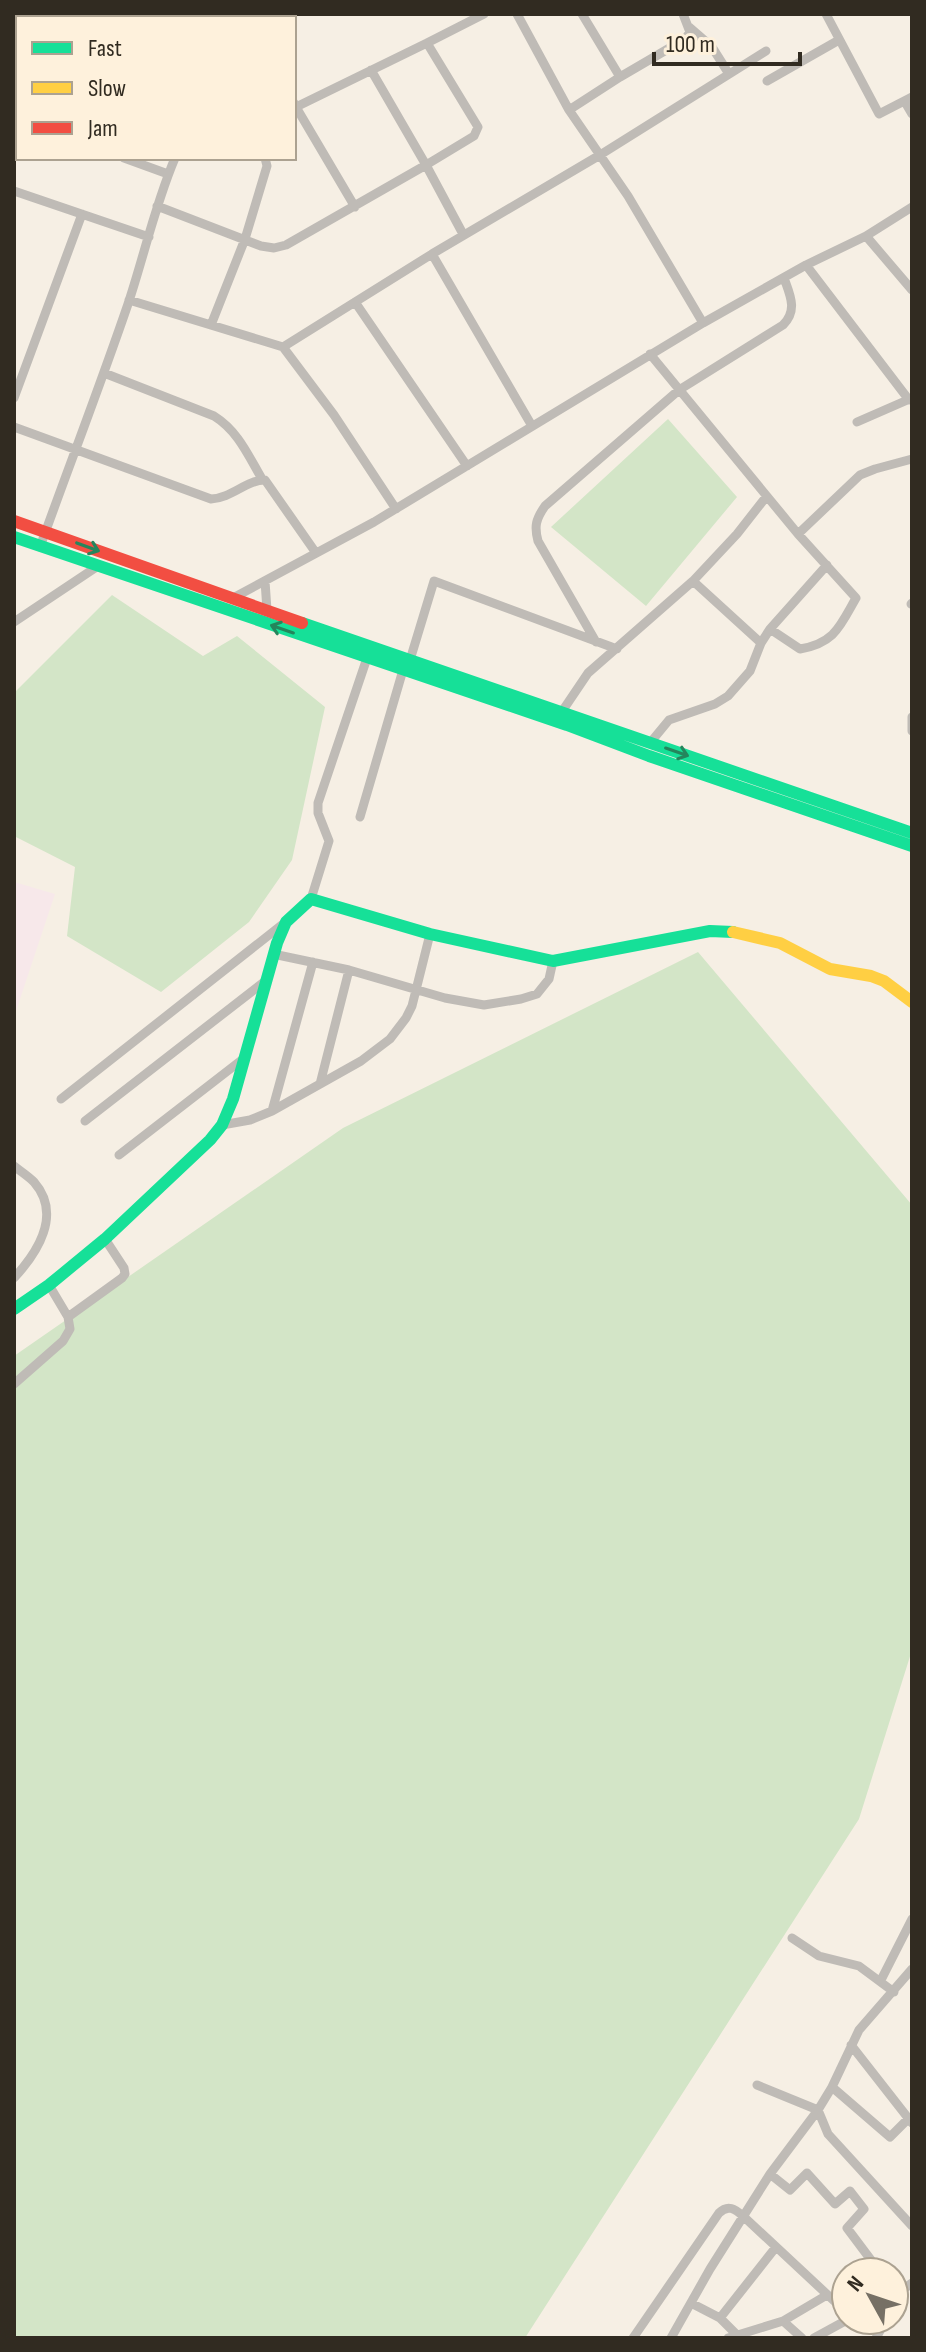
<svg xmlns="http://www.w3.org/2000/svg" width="926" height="2352" viewBox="0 0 926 2352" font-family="'Sofia Sans Condensed',sans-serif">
<rect width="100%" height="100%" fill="#f6efe4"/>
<path fill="#f7e8ea" d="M14,882L55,894L14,1017Z"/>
<path fill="#d3e5c7" d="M668,419L737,497L646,606L551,527Z
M112,595L203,656L237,636L325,707L292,860L249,922L161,992L67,936L75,867L14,836V693Z
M698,952L912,1205V1650L859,1819L525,2338H14V1356L343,1128Z"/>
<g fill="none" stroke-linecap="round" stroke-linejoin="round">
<path stroke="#bfbbb6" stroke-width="9" d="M79,14L90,18
M517,14L569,110
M582,14L620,77
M683,14L690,32L685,39L620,77L569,110L628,196L703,323
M826,14L879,114L912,97
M216,18V14
M273,18L280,14
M689,27L712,47L729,74
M427,43L484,14
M14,68L18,69
M767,81L839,40
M905,102L912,114
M294,103L296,107L427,43L478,127L474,136L426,165L463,234
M296,107L355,207
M14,117L18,118
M124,158L168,174
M14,191L149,237
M157,206L261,246L274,248L286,245L426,165L371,70
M866,236L912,290
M806,265L909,400
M129,300L283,347L334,415L396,509
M355,302L467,466
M211,325L245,239L267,166L265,158
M283,347L432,254
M650,354L798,534L860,475L875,469L912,459
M104,373L214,416C238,431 248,455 262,479
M14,398L82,214
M857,422L912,398
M532,426L432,254L600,155L766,51
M14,427L211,499C232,498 246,480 265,480L316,553
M766,497L737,534L693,581L761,643L770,629L827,565
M40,547C69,466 100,386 128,304C144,256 155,205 175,158
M265,581L267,610
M233,598L374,522L703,323L806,265L866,236L912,207
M911,604L912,603
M14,622L98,566
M770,629L800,649C835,643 840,626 856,598L798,534
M596,642L538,541C534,526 536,519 545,506L679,390L783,325C798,310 790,295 784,278
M410,660L434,581L617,649
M561,713L588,673L693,581
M912,717V731
M650,743L669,720L715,704L728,696L750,671L761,643
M360,817L403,670
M311,899L329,841L318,813V803L367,658
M273,954L349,970L445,998L484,1005L521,999L537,994L549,979L553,961
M320,1084L349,970
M61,1099L283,924
M272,1111L313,962
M85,1121L264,982
M222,1125L250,1120L272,1111L361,1061L390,1039L406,1018L412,1006L430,934
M119,1155L243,1059
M14,1166C20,1171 28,1176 34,1182C62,1214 38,1252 14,1278
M49,1285L68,1317L122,1278L125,1274L124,1268L105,1239
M14,1384L63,1341L70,1329L68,1317
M792,1938L819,1956L859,1966L894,1992
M881,1980L912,1919
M851,2045L912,2123
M757,2085L818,2110L828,2134L912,2226
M832,2087L890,2137L908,2119
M770,2174L790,2190L807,2173L835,2204L850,2191L864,2209L847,2228L880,2272
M691,2303L720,2318L736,2334
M894,2304L905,2288L912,2283
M720,2318L776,2247
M633,2338L719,2213C728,2204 735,2209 743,2216L846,2312
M671,2338L710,2269L770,2174L818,2110L832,2087L859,2030L912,1969
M728,2338L783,2321
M802,2338L783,2321L827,2295
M814,2338L847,2320
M876,2338L886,2320"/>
<path stroke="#16e098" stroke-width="12" d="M14,537L567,725L649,756L912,846
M302,623L912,833
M14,1309L49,1285L105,1239L210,1140L222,1125L233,1099L277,943L286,922L311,899L430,934L553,961L710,931L733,932"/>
<path stroke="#ffcf43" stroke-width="12" d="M733,932L780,943L830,969L871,976L884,981L912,1002"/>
<path stroke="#f24e42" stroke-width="12" d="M14,521L302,623"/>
</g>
<defs><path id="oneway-shaft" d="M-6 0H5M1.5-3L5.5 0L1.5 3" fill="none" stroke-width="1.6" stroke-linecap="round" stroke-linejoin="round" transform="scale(2)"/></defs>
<g stroke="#24865c">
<use href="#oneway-shaft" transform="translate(88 547) rotate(20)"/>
<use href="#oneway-shaft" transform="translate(282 629) rotate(-161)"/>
<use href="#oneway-shaft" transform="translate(677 752) rotate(19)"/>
</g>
<rect width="926" height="2352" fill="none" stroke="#312b21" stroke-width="32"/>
<rect x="16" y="16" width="280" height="144" fill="#fef1dc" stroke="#aca291" stroke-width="2"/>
<rect x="32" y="42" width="40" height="12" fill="#16e098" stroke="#aca291" stroke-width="2"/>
<text x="88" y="56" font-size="24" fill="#312b21">Fast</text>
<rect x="32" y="82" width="40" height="12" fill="#ffcf43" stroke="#aca291" stroke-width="2"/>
<text x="88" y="96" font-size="24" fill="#312b21">Slow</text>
<rect x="32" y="122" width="40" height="12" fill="#f24e42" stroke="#aca291" stroke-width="2"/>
<text x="88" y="136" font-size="24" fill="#312b21">Jam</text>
<g transform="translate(870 2296) rotate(310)"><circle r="38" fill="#fef1dc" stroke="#aca291" stroke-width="2"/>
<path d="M0-6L14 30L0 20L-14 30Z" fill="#767065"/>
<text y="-12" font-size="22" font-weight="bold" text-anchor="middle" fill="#312b21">N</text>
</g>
<path d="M654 52v12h146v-12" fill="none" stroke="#312b21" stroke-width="4"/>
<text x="666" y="52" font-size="24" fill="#312b21" stroke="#fef1dc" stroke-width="6" paint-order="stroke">100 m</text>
</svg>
